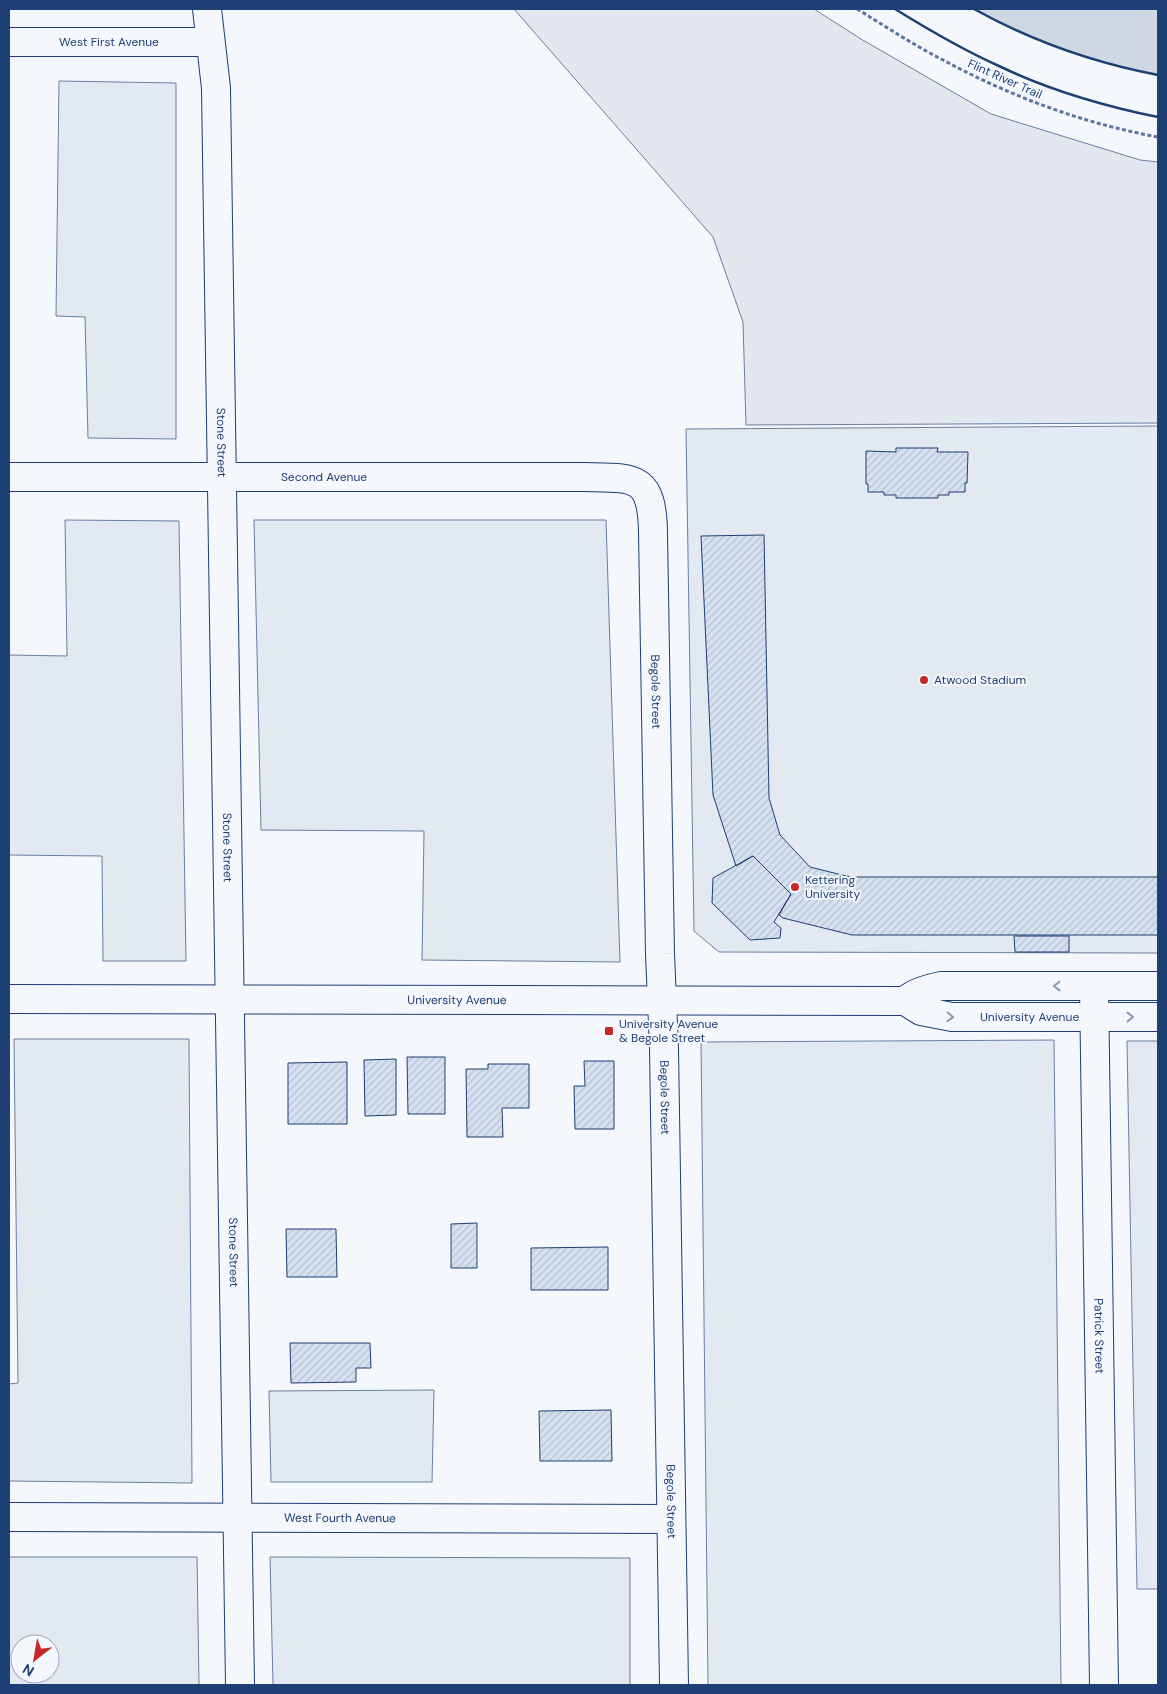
<svg xmlns="http://www.w3.org/2000/svg" width="1167" height="1694" viewBox="0 0 1167 1694" font-family="'DM Sans',sans-serif">
<defs>
<pattern id="building-hatch" width="6" height="6" patternUnits="userSpaceOnUse" patternTransform="scale(1.25)"><rect width="6" height="6" fill="#d5e0f0"/><path d="M-1 1l2-2M0 6l6-6M5 7l2-2" fill="none" stroke="#b6c1d1"/></pattern>
</defs>
<rect width="100%" height="100%" fill="#f4f7fb"/>
<path fill="#e3e9f0" stroke="#687fa3" fill-rule="evenodd" d="M59,81L176,83V439L88,438L85,317L56,316Z
M1158,426V953L719,952L694,931L686,429Z
M65,520L179,521L186,961H103L102,856L9,855V655L67,656Z
M254,520H606L620,962L422,960L424,831L261,830Z
M14,1039H189L192,1483L9,1481V1384L18,1383Z
M1054,1040L1061,1685H708L701,1042Z
M1127,1041H1158V1589H1137Z
M434,1390L432,1482H271L269,1391Z
M9,1557H197L199,1685H9ZM20,1644H50V1674H20Z
M270,1557L630,1558V1685H273Z"/>
<path fill="#e3e8f0" stroke="#687fa3" d="M514,9H814L861,39L991,114L1140,160L1158,162V423L746,425L743,322L713,237Z"/>
<path fill="#cfd7e4" stroke="#687fa3" d="M974,9H1158V75C1095,63 1030,40 974,9Z"/>
<path fill="url(#building-hatch)" stroke="#1d3f73" d="M896,448H938L937,452H968L967,483H965V492H949V495H938V498H896V495H884V492H868V484H866V451L896,452Z
M764,535L769,798L780,835L810,867L850,877H1158V935H852L783,918L779,915L791,894L753,856L736,866L713,795L701,536Z
M753,856L791,894L774,922L781,928L780,938L750,940L712,903L713,878Z
M1014,936H1069V952H1015Z
M407,1057H445V1114H408Z
M396,1059V1115L365,1116L364,1060Z
M584,1061H614V1129H575L574,1086H585Z
M347,1062V1124H288V1063Z
M488,1064H529V1108H502L503,1137H467L466,1069H488Z
M477,1223V1268H451V1224Z
M286,1229H336L337,1277H287Z
M608,1247V1290H531V1248Z
M290,1343H370L371,1368H356V1382L291,1383Z
M611,1410L612,1461H540L539,1411Z"/>
<g fill="none" stroke-linecap="round" stroke-linejoin="round">
<defs>
<g id="minor">
<path id="s1" d="M207,9L216,88L240,1685"/>
<path id="s2" d="M9,42H210"/>
<path id="s3" d="M9,477H584C634,478 652,474 653,532L660,954L664,1048L674,1685"/>
<path id="s4" d="M1094,986L1104,1685"/>
<path id="s5" d="M9,999L905,1001L921,1011L952,1017H1158"/>
<path d="M905,1001C915,992 928,989 941,986H1158"/>
<path id="s6" d="M9,1517L671,1519"/>
</g>
</defs>
<use href="#minor" stroke="#1d3f73" stroke-width="30"/>
<path stroke="#5e769c" stroke-width="3" stroke-dasharray="4 2.5" stroke-linecap="butt" d="M857,9C885,26 912,44 941,59C1010,96 1081,123 1158,137"/>
<use href="#minor" stroke="#f4f7fb" stroke-width="28"/>
<path stroke="#1d3f73" stroke-width="2.5" d="M895,9C929,30 963,50 999,66C1049,90 1104,106 1158,117
M974,9C1030,40 1095,63 1158,75"/>
</g>
<defs><path id="oneway-chevron" d="M-2-3.5L2.5 0L-2 3.5" fill="none" stroke-width="1.6" stroke-linecap="round" stroke-linejoin="round" transform="scale(1.25)"/></defs>
<g stroke="#889bb7">
<use href="#oneway-chevron" transform="translate(1057 986) rotate(-180)"/>
<use href="#oneway-chevron" transform="translate(950 1017) rotate(3)"/>
<use href="#oneway-chevron" transform="translate(1130 1017)"/>
</g>
<g fill="#c62828" stroke="#f4f7fb" stroke-width="2">
<circle cx="924" cy="680" r="5"/>
<circle cx="795" cy="887" r="5"/>
<rect x="604" y="1026" width="10" height="10" rx="2.5"/>
</g>
<g text-anchor="middle" stroke-width="4" stroke-linejoin="round" paint-order="stroke">
<g font-size="12" fill="#1d3f73" stroke="#f4f7fb">
<text dy="4" stroke="none"><textPath href="#s2" startOffset="100">West First Avenue</textPath></text>
<text transform="translate(1005 79) rotate(24)" y="4">Flint River Trail</text>
<text dy="4" stroke="none"><textPath href="#s1" startOffset="434">Stone Street</textPath></text>
<text dy="4" stroke="none"><textPath href="#s3" startOffset="315">Second Avenue</textPath></text>
<text dy="4" stroke="none"><textPath href="#s3" startOffset="842">Begole Street</textPath></text>
<text dy="4" stroke="none"><textPath href="#s1" startOffset="839">Stone Street</textPath></text>
<text dy="4" stroke="none"><textPath href="#s5" startOffset="448">University Avenue</textPath></text>
<text dy="4" stroke="none"><textPath href="#s5" startOffset="1024">University Avenue</textPath></text>
<text dy="4" stroke="none"><textPath href="#s3" startOffset="1248">Begole Street</textPath></text>
<text dy="4" stroke="none"><textPath href="#s1" startOffset="1244">Stone Street</textPath></text>
<text dy="4" stroke="none"><textPath href="#s4" startOffset="350">Patrick Street</textPath></text>
<text dy="4" stroke="none"><textPath href="#s3" startOffset="1652">Begole Street</textPath></text>
<text dy="4" stroke="none"><textPath href="#s6" startOffset="331">West Fourth Avenue</textPath></text>
</g>
<g font-size="12" fill="#1d3f73" stroke="#f4f7fb" text-anchor="start">
<text x="934" y="684">Atwood Stadium</text>
<text x="805" y="884">Kettering<tspan x="805" dy="14">University</tspan></text>
<text x="619" y="1028">University Avenue<tspan x="619" dy="14">&amp; Begole Street</tspan></text>
</g>
</g>
<rect width="1167" height="1694" fill="none" stroke="#1d3f73" stroke-width="20"/>
<g transform="translate(35 1659) rotate(211)"><circle r="24" fill="#f4f7fb" stroke="#9eadc5"/>
<path d="M0-4L9 19L0 12L-9 19Z" fill="#c62828"/>
<text y="-8" font-size="14" font-weight="bold" text-anchor="middle" fill="#1d3f73">N</text>
</g>
</svg>
